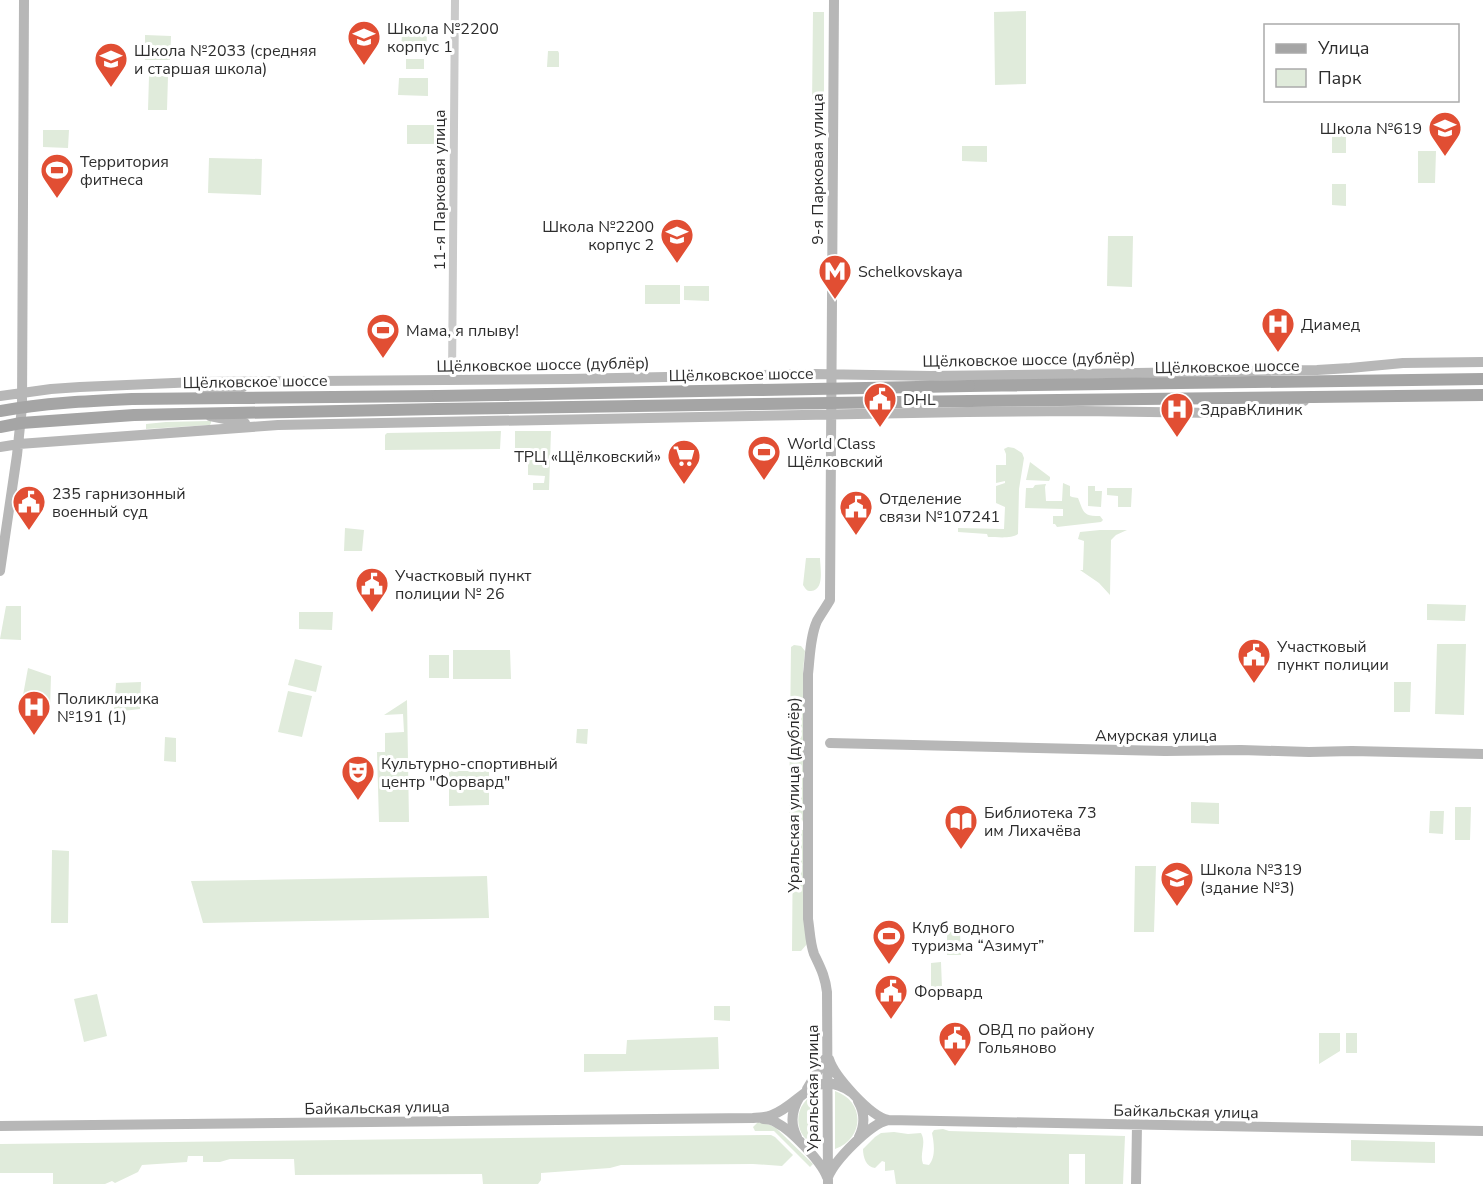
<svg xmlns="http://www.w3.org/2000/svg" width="1483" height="1184" viewBox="0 0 1483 1184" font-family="'Nunito Sans',sans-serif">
<rect width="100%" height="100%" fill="#fff"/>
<path fill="#e0ebdb" d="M1026,11V84L995,85L994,12Z
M813,12H824V106H812Z
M402,34L427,35L426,51H401Z
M145,35L171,36L170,60H145Z
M548,51H558L559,53V67H547Z
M406,59H424V69H406Z
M149,76H168L167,110H148Z
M399,78H428V96L398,95Z
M407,125H434V144H407Z
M43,130H69L68,148L43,147Z
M1332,131H1346V153H1332Z
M962,146H987V162L962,161Z
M1418,151H1436L1435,183H1418Z
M209,158L262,159L261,195L208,193Z
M1332,184H1346V206L1332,205Z
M1108,236H1133L1132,287L1107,286Z
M645,285H680V304H645Z
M684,286H709V301L684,300Z
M208,421H211V423L210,425L146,429V424L166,422Z
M501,431L500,449L385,450V435L387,433Z
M515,431H551L549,490H533V483H544L545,476L528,475V449L515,448Z
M1008,447L1014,448L1022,453L1024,458L1019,489L1018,534C1011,539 998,537 988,537L987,534L958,532V528L1004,529L1005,507L996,503V486L1005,483V481L996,483V465H1006V454L1004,449Z
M1030,462L1050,477V479L1049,481L1026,480Z
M1063,483L1070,486V496L1072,497L1078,498C1084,513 1083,516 1100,516L1103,520L1101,522L1057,527L1055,524H1053V516H1063V509L1025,508L1026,488H1033L1035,485L1046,484L1045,487L1046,501H1062Z
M1088,486H1095V491H1102L1101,507L1088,506Z
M1107,488H1132L1131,507H1118V496L1107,495Z
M345,528L364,530L362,551H344Z
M1100,530H1127L1116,535L1111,540L1110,595L1099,583L1080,570H1083L1084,541L1078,539L1080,532Z
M806,558H820C820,567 825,590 811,591C806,591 806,589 803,585Z
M1427,604L1466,605L1465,621L1427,620Z
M6,606H21V640L0,639Z
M299,612H333L332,630L299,629Z
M1437,644H1466L1464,715L1435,714Z
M794,645L801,646L805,651L803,670L804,817L802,822L798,824L789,821L791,647Z
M453,650H510L511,679H453Z
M429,655H449V678H429Z
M295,659L322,666L316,692L288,685Z
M28,668L51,676L50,709L21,706Z
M141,682L140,709L114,712L116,683Z
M1394,682H1411L1410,712H1394Z
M288,691L312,696L302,737L278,732Z
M407,700L409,822H379L377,752H385V733L404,732L403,714L384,715Z
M577,729H588L587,744L576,743Z
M165,737L176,738V762L164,761Z
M449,771H489V805L449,806Z
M1191,802L1219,803V824L1191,823Z
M1455,807H1471L1470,840H1455Z
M1430,811H1444L1443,834L1429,833Z
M793,829L803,830L807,944L801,951H792Z
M52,850L69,851L68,923H51Z
M1135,866H1156L1154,932H1134Z
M487,876L489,918L203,923L191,881Z
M947,932H960L961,955H947Z
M941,962L942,988H931V963Z
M97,994L107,1036L84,1042L74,999Z
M714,1006H730V1021L714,1020Z
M1319,1033H1340V1051L1319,1064Z
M1346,1033H1357V1053H1346Z
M718,1037L719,1069L584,1072V1054H626L627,1040Z
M820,1091V1148C791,1138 791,1102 820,1091Z
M835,1091C865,1101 865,1138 835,1149Z
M758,1122L770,1125L776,1128L813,1164L810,1167L774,1131H755L753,1127Z
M943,1129L949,1131L1125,1136L1123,1184H1085V1154H1069V1184H896L894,1170L885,1171V1162L882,1161L875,1168C866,1167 863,1157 863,1149L875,1137L881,1133L894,1132L908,1134L921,1133C927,1143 919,1153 923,1164L929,1165C936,1157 934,1143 932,1133L934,1130Z
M771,1135L775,1137L793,1155L782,1166L753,1164L621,1165L610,1168L541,1173V1180L538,1184H483L482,1174L295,1175L294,1159H230L220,1162H203V1156H188L187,1162L142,1165L138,1172L115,1183L112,1181L105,1184H53V1173H0V1144Z
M1351,1140L1435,1142V1163L1351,1161Z"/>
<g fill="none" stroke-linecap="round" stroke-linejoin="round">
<path stroke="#cacaca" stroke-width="8" d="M452,380L455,0"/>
<path stroke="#b7b7b7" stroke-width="10" d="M206,394L243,387
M0,396L51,389L80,387L197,382L568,379L814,374L930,376L1013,375L1317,370L1350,368L1403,363L1483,362
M210,416L245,423
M0,447L19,444L278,425L967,412L1082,411L1216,413L1257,409L1304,401
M0,571L17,455L22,407L24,0
M830,743L1165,751L1241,750L1309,752L1352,751L1483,754
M829,1059C834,1076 870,1116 888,1120
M807,1089L825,1059
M858,1101C865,1113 865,1125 859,1137
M763,1119C767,1119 773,1120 777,1123C791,1130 821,1161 827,1177
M0,1126L753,1118C760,1117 766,1118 772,1115C802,1104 814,1067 851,1092
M797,1137C790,1124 792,1110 799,1098
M828,1177C835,1160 870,1124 888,1120L1483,1131
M828,1184L827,992C825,976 821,969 814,954C810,943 810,931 808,919V674C810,657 810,637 817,621C821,614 826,607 830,600L834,0
M1136,1184L1137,1125"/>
<path stroke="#a5a5a5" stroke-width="12" d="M969,386L1483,379
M969,401L1483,395
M0,411C44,403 88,401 132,399L438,396
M0,427L21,423L134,415L438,409"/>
<path stroke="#a5a5a5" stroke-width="12" d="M438,396L969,386
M438,409L969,401"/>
</g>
<defs>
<symbol id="school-pin" viewBox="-11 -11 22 30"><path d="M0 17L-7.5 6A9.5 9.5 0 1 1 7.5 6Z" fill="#e14e33" stroke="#fff"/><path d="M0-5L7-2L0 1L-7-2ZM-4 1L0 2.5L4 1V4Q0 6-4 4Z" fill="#fff"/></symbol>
<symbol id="stadium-pin" viewBox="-11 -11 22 30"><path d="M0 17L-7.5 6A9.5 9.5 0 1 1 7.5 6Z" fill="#e14e33" stroke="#fff"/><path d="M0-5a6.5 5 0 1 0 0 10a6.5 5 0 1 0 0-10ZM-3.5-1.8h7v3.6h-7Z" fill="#fff"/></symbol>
<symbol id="metro-pin" viewBox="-11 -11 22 30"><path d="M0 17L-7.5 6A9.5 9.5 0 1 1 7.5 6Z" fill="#e14e33" stroke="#fff"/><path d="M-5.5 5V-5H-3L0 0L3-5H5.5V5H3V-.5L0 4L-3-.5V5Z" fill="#fff"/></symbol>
<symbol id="hospital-pin" viewBox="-11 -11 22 30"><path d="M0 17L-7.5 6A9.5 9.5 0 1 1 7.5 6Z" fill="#e14e33" stroke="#fff"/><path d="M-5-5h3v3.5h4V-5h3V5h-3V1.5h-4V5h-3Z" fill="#fff"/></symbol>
<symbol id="civic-pin" viewBox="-11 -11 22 30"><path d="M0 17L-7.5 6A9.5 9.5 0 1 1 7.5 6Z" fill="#e14e33" stroke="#fff"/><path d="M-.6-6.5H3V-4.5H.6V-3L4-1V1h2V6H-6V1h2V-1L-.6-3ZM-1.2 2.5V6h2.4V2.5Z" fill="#fff"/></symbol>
<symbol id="supermarket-pin" viewBox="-11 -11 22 30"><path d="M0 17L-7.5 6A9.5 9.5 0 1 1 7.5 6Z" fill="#e14e33" stroke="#fff"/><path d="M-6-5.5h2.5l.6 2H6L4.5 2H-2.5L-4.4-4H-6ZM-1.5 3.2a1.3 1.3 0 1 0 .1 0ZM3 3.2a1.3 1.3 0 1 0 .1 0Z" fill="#fff"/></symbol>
<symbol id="theatre-pin" viewBox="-11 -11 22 30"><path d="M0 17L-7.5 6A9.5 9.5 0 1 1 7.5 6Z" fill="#e14e33" stroke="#fff"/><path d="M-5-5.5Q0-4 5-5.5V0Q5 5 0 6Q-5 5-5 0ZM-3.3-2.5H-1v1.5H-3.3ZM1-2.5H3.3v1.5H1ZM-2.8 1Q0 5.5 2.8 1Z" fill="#fff"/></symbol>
<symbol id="library-pin" viewBox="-11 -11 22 30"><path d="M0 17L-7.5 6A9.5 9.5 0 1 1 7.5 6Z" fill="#e14e33" stroke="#fff"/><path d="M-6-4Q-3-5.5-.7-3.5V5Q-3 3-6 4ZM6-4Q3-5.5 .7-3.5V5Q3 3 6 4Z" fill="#fff"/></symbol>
</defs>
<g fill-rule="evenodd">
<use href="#school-pin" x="345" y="18" width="38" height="52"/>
<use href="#school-pin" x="92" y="40" width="38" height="52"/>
<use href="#school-pin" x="1426" y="109" width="38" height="52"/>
<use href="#stadium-pin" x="38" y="151" width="38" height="52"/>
<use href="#school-pin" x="658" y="216" width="38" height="52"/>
<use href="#metro-pin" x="816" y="252" width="38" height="52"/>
<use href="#hospital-pin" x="1259" y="305" width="38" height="52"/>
<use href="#stadium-pin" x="364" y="311" width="38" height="52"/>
<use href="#civic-pin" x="861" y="380" width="38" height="52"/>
<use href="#hospital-pin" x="1158" y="390" width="38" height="52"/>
<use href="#stadium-pin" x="745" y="433" width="38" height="52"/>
<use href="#supermarket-pin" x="665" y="437" width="38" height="52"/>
<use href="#civic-pin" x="10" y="483" width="38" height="52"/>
<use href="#civic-pin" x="837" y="488" width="38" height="52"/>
<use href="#civic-pin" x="353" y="565" width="38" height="52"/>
<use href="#civic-pin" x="1235" y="636" width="38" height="52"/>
<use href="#hospital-pin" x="15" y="688" width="38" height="52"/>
<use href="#theatre-pin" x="339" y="753" width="38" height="52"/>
<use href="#library-pin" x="942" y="802" width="38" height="52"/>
<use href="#school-pin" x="1158" y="859" width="38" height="52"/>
<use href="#stadium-pin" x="870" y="917" width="38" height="52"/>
<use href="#civic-pin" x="872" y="972" width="38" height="52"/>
<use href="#civic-pin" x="936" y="1019" width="38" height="52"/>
</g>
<g text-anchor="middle" stroke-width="6" stroke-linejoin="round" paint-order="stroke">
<g font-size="16" fill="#2d2d2d" stroke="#fff" text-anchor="start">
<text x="387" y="34">Школа №2200<tspan x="387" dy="18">корпус 1</tspan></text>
<text x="134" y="56">Школа №2033 (средняя<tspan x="134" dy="18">и старшая школа)</tspan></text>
<text x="1422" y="134" text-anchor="end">Школа №619</text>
<text x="80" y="167">Территория<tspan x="80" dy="18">фитнеса</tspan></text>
<text x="654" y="232" text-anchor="end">Школа №2200<tspan x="654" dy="18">корпус 2</tspan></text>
<text x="858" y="277">Schelkovskaya</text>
<text x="1301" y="330">Диамед</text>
<text x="406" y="336">Мама, я плыву!</text>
<text x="903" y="405">DHL</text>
<text x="1200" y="415">ЗдравКлиник</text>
<text x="787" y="449">World Class<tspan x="787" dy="18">Щёлковский</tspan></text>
<text x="661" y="462" text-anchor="end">ТРЦ «Щёлковский»</text>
<text x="52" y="499">235 гарнизонный<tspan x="52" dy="18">военный суд</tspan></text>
<text x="879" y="504">Отделение<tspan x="879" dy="18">связи №107241</tspan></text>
<text x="395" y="581">Участковый пункт<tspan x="395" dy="18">полиции № 26</tspan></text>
<text x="1277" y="652">Участковый<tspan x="1277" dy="18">пункт полиции</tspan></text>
<text x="57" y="704">Поликлиника<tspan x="57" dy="18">№191 (1)</tspan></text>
<text x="381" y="769">Культурно-спортивный<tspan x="381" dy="18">центр "Форвард"</tspan></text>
<text x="984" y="818">Библиотека 73<tspan x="984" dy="18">им Лихачёва</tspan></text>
<text x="1200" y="875">Школа №319<tspan x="1200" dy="18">(здание №3)</tspan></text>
<text x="912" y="933">Клуб водного<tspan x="912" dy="18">туризма “Азимут”</tspan></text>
<text x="914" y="997">Форвард</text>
<text x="978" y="1035">ОВД по району<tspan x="978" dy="18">Гольяново</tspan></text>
</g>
<g font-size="16" fill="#2d2d2d" stroke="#fff">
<text transform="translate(817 169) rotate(-90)" y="6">9-я Парковая улица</text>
<text transform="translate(439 190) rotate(-90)" y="6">11-я Парковая улица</text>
<text transform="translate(1029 359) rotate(-1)" y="6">Щёлковское шоссе (дублёр)</text>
<text transform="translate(543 364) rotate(-1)" y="6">Щёлковское шоссе (дублёр)</text>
<text transform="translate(1227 366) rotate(-1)" y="6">Щёлковское шоссе</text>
<text transform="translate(741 374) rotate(-1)" y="6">Щёлковское шоссе</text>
<text transform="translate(255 381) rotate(-1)" y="6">Щёлковское шоссе</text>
<text x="1156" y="741">Амурская улица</text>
<text transform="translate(793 795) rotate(-90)" y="6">Уральская улица (дублёр)</text>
<text transform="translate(812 1088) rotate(-90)" y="6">Уральская улица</text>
<text transform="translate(377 1107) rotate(-1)" y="6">Байкальская улица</text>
<text transform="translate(1186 1111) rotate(1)" y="6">Байкальская улица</text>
</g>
</g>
<rect x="1264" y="24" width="195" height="78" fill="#ffffff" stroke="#ababab" stroke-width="1.5"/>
<rect x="1276" y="44" width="30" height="9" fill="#a5a5a5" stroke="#ababab" stroke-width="1.5"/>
<text x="1318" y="54" font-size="18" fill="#2d2d2d">Улица</text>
<rect x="1276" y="69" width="30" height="18" fill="#e0ebdb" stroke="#ababab" stroke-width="1.5"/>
<text x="1318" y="84" font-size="18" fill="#2d2d2d">Парк</text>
</svg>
